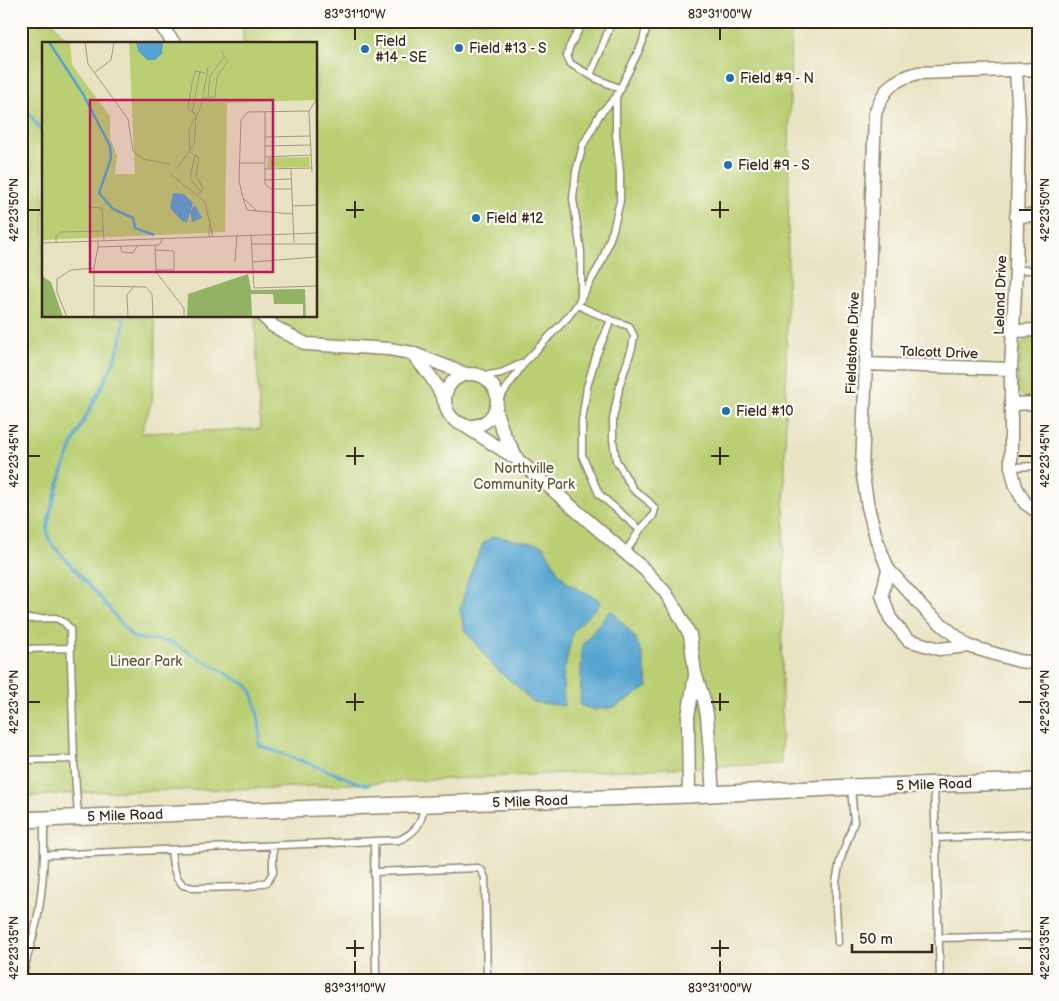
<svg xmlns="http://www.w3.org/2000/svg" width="1059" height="1001" viewBox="0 0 1059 1001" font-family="'Balsamiq Sans',sans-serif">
<rect width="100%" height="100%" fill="#fdfcf7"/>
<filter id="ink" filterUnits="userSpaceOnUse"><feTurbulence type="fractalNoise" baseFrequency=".02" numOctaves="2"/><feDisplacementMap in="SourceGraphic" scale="10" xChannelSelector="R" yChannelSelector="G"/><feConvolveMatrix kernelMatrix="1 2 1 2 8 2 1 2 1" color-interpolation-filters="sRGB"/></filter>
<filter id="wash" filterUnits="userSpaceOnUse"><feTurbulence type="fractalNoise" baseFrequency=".0096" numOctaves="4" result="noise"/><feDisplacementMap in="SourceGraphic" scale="20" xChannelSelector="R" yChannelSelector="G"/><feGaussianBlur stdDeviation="1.12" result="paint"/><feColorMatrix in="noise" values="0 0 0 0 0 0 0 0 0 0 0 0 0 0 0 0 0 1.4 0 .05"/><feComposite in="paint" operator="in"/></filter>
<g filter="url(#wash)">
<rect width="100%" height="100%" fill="#e8e3c2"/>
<path fill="#bacf73" stroke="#7a7c48" d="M21,21H51L70,44H44V316H152L155,325V364L152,401L141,433L260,429L255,316H316V44H243V21H791L781,764L647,769L276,788L94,792L21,797Z
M1029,338H1038V399C1027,398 1021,400 1018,387L1020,345L1024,341Z"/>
<path fill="#56a5d0" stroke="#486877" d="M494,536L543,545L559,573L569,584L598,599L600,604L573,631L563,676L564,706L532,702L517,686L495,668L465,631L460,611L468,579L483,543Z
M611,610L635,637L642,653L648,687L615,707L594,710L580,705L582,645Z"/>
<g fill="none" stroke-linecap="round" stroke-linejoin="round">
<path stroke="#56a5d0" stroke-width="3" d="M21,101L44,136
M123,316C127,350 94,399 79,430C68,454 59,480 52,506C49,519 44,531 51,543L104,602L132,637C145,641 160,639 173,643L248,686C255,694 260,723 260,733C260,737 259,741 259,745L334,773L358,783L369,785"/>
</g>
</g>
<g filter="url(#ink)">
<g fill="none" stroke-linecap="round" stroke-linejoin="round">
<defs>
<path id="service" d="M583,21L569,48L567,56L571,64L595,78L621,89
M590,75L600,52L612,21
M1016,270H1038
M581,299V252L573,199L576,172L583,145L600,114L616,97L642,44L648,21
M577,305L611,320L629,326L634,336L632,348L620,384L613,419V440L616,460L633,489L648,501L655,509L653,516L640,530L625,553
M611,320L596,356L587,387L582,421V455L599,494L640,530
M482,376L501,373L523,363
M497,402L524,363L568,317L577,305L602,261L613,230L620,201V173L616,134V97
M1011,467L1038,466
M21,619L56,618L65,623L70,629L74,759L78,817
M21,649L71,648
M21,760L74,759
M934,785L940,980
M44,819V855L399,840C415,833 423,823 423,806
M936,838L1038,834
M374,841L376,974L377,980
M171,850L173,866L177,878L183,885L193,888L249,887L267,882L273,873V846
M374,872L478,868L482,871L485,878L487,980
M938,938L1038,936
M838,942L836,907V882L840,861L854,822L851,788
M23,980C24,963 31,946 35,929C41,904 43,880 44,855"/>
<path id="minor" d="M157,21L175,44
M1038,69L918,73C892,80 884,88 875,114L862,470L868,507L877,541L888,569L928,613L968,646L1019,661L1038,663
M1016,70L1019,120L1016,270L1011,369V467L1016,487L1025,503L1038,512
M1016,216L1038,215
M263,316L273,326L306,344L389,349L412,353L466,374
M1013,331L1038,330
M413,355C427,371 437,383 445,403
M866,364L1011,369
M445 400a26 26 0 1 1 52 0a26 26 0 1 1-52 0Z
M1012,404L1038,403
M495,409L503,432L517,458
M460,423L518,460L646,571L665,592L677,611L690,635L695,673L704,700L707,715L713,794
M888,569L882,595L890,618L908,640L939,649L968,646
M689,795L688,716L695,676"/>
<path id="tertiary" d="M21,820L206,812L689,795L851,787L1038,781"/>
</defs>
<use href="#service" stroke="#928670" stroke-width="9"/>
<use href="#minor" stroke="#928670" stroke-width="15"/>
<use href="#tertiary" stroke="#928670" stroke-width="18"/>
<use href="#service" stroke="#fff" stroke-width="6"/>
<use href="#minor" stroke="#fff" stroke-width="12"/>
<use href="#tertiary" stroke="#fff" stroke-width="15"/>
</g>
</g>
<path fill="none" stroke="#3b2a1e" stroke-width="2" d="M355,28V40M720,28V40M355,201V218M720,201V218M28,210H40M346,210H364M711,210H729M1019,210H1032M355,447V465M720,447V465M28,456H40M346,456H364M711,456H729M1019,456H1032M355,693V711M720,693V711M28,702H40M346,702H364M711,702H729M1019,702H1032M355,940V957M720,940V957M28,948H40M346,948H364M711,948H729M1019,948H1032M355,961V974M720,961V974"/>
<g fill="#1f6fb2" stroke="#fdfcf7" stroke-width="2">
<circle cx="459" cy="48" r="5"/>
<circle cx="365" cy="49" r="5"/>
<circle cx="730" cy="78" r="5"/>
<circle cx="728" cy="165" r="5"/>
<circle cx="476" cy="218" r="5"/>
<circle cx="726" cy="411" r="5"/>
</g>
<g text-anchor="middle" stroke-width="4.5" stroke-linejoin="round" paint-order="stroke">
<g font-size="14" fill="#3b2a1e" stroke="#fdfcf7" text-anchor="start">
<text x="375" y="46">Field<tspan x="375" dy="16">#14 - SE</tspan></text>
<text x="469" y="53">Field #13 - S</text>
<text x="740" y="83">Field #9 - N</text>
<text x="738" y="170">Field #9 - S</text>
<text x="486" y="223">Field #12</text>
<text x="736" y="416">Field #10</text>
</g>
<g font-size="14" fill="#3b2a1e" stroke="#fdfcf7">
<text transform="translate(1000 295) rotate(-88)" y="5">Leland Drive</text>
<text transform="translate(852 343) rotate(-88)" y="5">Fieldstone Drive</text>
<text transform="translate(939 352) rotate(2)" y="5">Talcott Drive</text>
<text transform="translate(934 784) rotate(-2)" y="5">5 Mile Road</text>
<text transform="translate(530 801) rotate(-2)" y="5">5 Mile Road</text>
<text transform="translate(125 815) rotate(-2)" y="5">5 Mile Road</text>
</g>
<g font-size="14" fill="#615c38" stroke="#fdfcf7">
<text x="524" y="473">Northville<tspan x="524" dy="16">Community Park</tspan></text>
<text x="146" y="666">Linear Park</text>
</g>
</g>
<g transform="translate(42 42)">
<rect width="275" height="275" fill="#e8e3c2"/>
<path d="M0,0H28L30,23L68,74V96L75,114L73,132H93L87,0H275V58L185,61L183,190L0,198ZM267,115L268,125L225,126L226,116Z" fill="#bacf73"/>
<path d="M206,232L209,248L263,247L264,275H261V262H232L231,252H209L210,275H145L146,252ZM0,234L9,240L21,275H0Z" fill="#93b265"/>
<path d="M94,0H121L120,12L113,18H105L96,9ZM131,151L142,152L151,161L145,180L140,179L128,166ZM153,163L160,176L150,180L148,169Z" fill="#56a5d0"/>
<path fill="none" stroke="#56a5d0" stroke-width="2.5" d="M7,0L41,52L68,104L69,116L57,151L71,167L91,176L93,186L112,193"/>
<path fill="none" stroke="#a39980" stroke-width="1" d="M43,0L46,22L86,77L91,109L101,117L128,122M52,31L69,18L72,0M161,56L173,55L175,35L186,19L179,9M166,56L168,34L182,15M223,70V142L229,147H249M150,71L158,29M155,73L146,67L150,41L153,29L163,31M223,95L268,94M223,104L269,103M148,109L147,87L159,65L166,25M148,110L157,116L154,134L161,146L156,153M153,113L148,136L158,149M223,115L269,113M197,121H222M134,127L152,103L154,75M222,127L270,126M249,127L252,201M270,130L267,69L275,56M127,131L163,160L171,195M222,138L249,137M201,156L205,168L215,169M250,164L275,163M46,165L60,166L62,199M251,172L215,169L201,156L197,139L199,78L206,70L267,69M209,193L212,246L275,244M167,195L168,176M56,199V205L117,203L121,196M0,201L275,191M14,201V194L19,190L61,189M209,202H274V215L210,220M113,203L114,230L142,266V275M78,204L80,210L91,211L95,204M113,208L132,209V228H114M193,220L195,193M52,244L104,245L110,252L111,275M275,244V215M25,275L15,250V237L29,228L52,226M52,275V226L56,205M86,275L85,253L93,243"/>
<path fill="#c2185b" fill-opacity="0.15" stroke="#c2185b" stroke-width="2.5" d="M48,58H231V230H48Z"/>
<rect width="275" height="275" fill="none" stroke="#3b2a1e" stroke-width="2.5"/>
</g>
<rect width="1059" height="1001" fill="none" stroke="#fdfcf7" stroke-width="55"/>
<path d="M852 944v8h80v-8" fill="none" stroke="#3b2a1e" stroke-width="2.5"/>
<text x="859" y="944" font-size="15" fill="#3b2a1e" stroke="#fdfcf7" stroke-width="4" paint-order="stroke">50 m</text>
<rect x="28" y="28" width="1004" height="946" fill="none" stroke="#3b2a1e" stroke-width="2"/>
<g font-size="12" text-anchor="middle" fill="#3b2a1e">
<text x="355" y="18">83°31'10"W</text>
<text x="720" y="18">83°31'00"W</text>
<text transform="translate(14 210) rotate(-90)" y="4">42°23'50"N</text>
<text transform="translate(1045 210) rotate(-90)" y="4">42°23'50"N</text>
<text transform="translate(14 456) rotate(-90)" y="4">42°23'45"N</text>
<text transform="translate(1045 456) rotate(-90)" y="4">42°23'45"N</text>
<text transform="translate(14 702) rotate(-90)" y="4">42°23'40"N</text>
<text transform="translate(1045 702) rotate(-90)" y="4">42°23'40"N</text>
<text transform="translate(14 948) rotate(-90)" y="4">42°23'35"N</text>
<text transform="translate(1045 948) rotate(-90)" y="4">42°23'35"N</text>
<text x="355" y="992">83°31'10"W</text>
<text x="720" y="992">83°31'00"W</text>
</g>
</svg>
